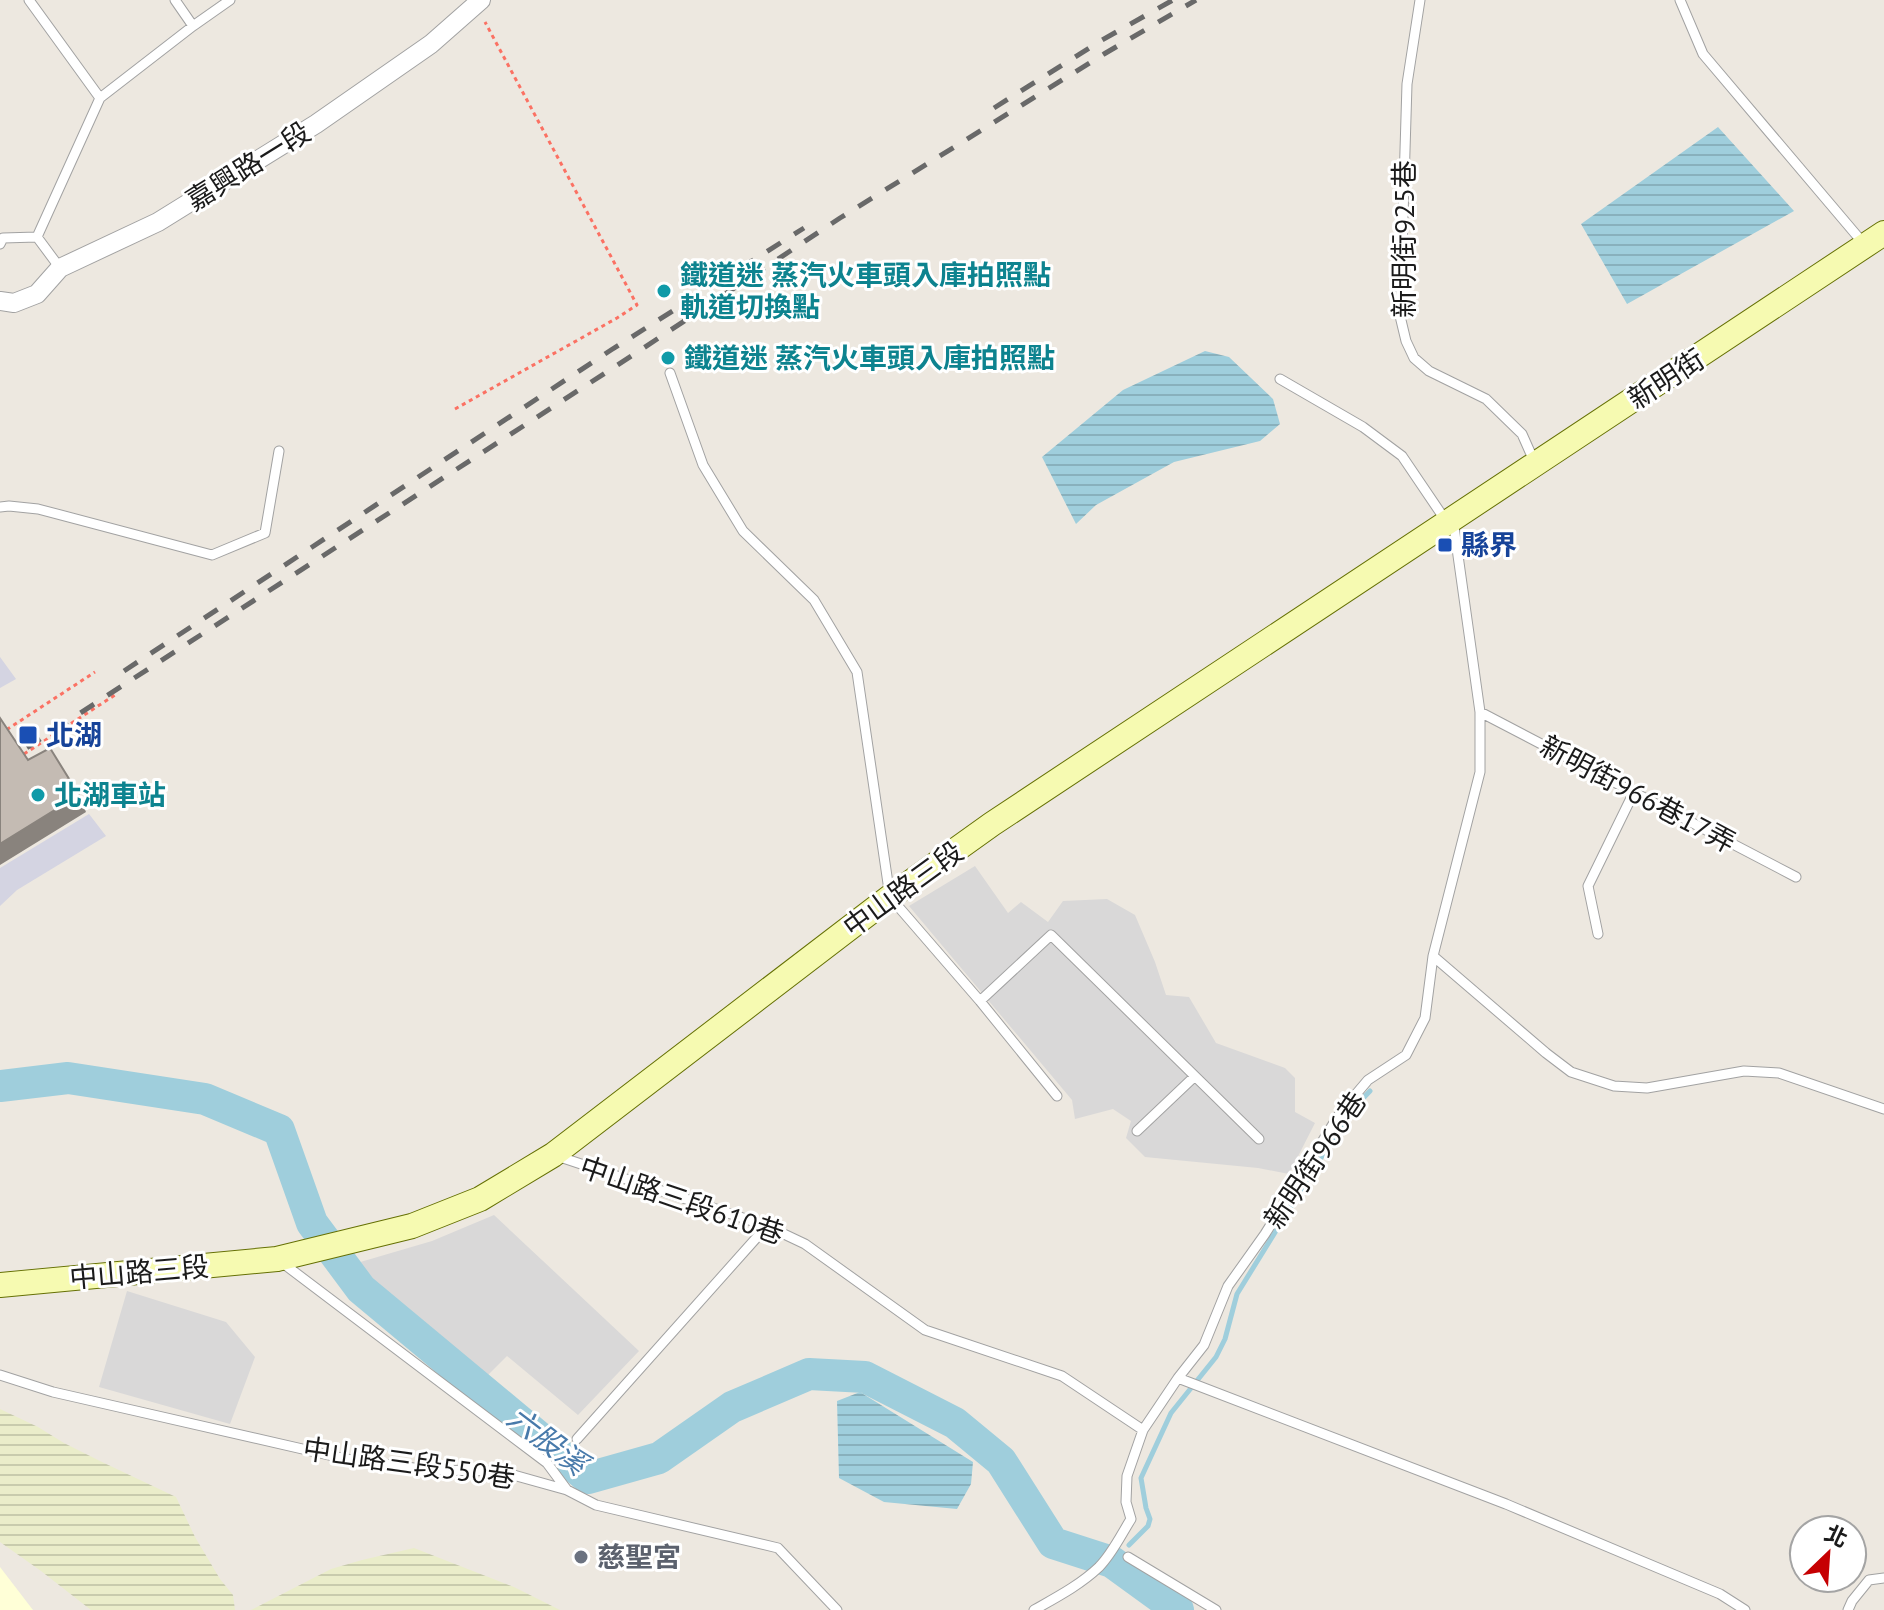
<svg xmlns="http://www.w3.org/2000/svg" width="1884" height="1610" viewBox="0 0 1884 1610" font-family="'PT Sans','Noto Sans TC',sans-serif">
<defs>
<pattern id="farmland-rules" width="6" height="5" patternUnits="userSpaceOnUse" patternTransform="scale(2)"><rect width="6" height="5" fill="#eaedca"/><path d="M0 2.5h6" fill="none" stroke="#c8cbad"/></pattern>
<pattern id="water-rules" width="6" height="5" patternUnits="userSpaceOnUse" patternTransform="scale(2)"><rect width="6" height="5" fill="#9fcedc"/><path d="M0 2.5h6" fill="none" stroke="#88b0bc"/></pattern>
</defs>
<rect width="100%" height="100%" fill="#ede8e0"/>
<path fill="#d9d8d8" d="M975,866L1008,913L1021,902L1048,922L1063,901L1107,899L1135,915L1155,962L1166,995L1189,997L1216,1043L1285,1068L1295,1078V1112L1315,1123L1289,1174L1258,1168L1145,1157L1126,1138L1131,1121L1113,1109L1075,1119L1072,1100L909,906Z
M494,1215L639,1351L578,1415L507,1356L484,1379L377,1284L357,1263L432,1241Z
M127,1291L226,1322L255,1357L230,1424L99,1387Z"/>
<path fill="#ffffd7" d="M0,1567L33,1610H0Z"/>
<path fill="url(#farmland-rules)" d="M0,1409L38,1427L64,1443L102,1462L176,1497L195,1537L220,1579L233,1595L235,1610H91L41,1571L0,1542Z
M414,1548L514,1587L560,1610H251L331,1569L362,1560Z"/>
<path fill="#d4d4e2" d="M0,657L16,679L0,688Z
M89,814L106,836L17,890L0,906V868Z"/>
<path fill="url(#water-rules)" d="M1718,127L1794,211L1627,304L1581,224Z
M1205,351L1229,357L1273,399L1280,424L1260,441L1174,462L1096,505L1076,524L1042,457L1123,390Z
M860,1392L973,1462L971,1484L957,1509L884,1502L839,1478L837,1401Z"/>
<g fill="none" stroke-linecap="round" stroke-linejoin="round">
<path stroke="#9fcedc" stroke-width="5" d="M1129,1545L1148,1526L1150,1519L1146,1508L1141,1478L1171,1413L1216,1357L1225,1339L1237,1294L1348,1114L1370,1091
M1112,1562L1116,1558"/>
<path stroke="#9fcedc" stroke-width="32" d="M0,1086L68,1078L205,1099L279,1130L312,1223L361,1289L588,1478L659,1458L732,1407L809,1374L865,1377L955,1423L1001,1461L1053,1543L1112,1562L1178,1610"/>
<defs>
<path id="lane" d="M29,0L100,98
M175,0L193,26
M1420,0L1407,84L1400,316L1406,341L1414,358L1429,371L1486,399L1522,434L1534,461
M1680,0L1703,54L1864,244
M37,237L100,98L193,26L230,0
M0,244L3,238L37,237L60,268
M670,373L703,465L743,531L814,600L857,672L890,897L980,1001L1057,1096
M1280,379L1363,427L1402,456L1446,521
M0,507L9,506L38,509L212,555L265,533L279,451
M1480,712L1796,877
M1598,934L1588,886L1634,792
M1433,956L1546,1053L1571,1072L1614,1086L1647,1088L1744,1071L1779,1073L1884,1109
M980,1001L1051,935L1259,1139
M1137,1131L1195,1076
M557,1156L767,1226L805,1244L925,1330L1062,1376L1143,1430
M280,1261L547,1463L567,1490
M0,1375L53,1392L346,1459L429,1470L499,1471L567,1490L596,1505L778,1548L837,1610
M1178,1378L1506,1504L1720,1594L1745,1610
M577,1439L767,1226
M1128,1557L1216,1610
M1034,1610C1057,1597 1080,1585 1099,1567C1112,1554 1121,1535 1131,1519L1126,1502L1127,1476L1143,1430L1178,1378L1204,1345L1228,1286L1265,1234L1340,1113L1368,1080L1406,1055L1425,1018L1433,956L1480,772V712L1453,520
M1848,1610L1852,1601L1869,1580L1884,1578"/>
<path id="street" d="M0,301L14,303L37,294L60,268L158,222L316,124L431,44L481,0"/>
<path id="secondary" d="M0,1285L277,1259L412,1226L480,1199L553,1155L890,897L992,824L1884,233"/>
</defs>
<use href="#lane" stroke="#a2a2a2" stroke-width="11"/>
<use href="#street" stroke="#a2a2a2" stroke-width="20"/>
<use href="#secondary" stroke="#657004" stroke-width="26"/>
<path stroke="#fb7163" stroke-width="3" stroke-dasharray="4 4" stroke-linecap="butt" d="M663,355L666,363
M455,409L617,318L637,305L485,22
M0,734L95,672
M24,754L118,693"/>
<use href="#lane" stroke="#fff" stroke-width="9"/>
<use href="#street" stroke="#fff" stroke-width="18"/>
<use href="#secondary" stroke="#f6fab1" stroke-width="24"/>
<path stroke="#696969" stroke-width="5" stroke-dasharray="16 16" stroke-linecap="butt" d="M994,108L1102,40L1173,0
M124,671L611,350L804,228
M0,765L636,353L840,218L1104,54L1196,0"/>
</g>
<path fill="#89837d" d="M79,795L86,812L0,865V844Z"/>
<path fill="#c4bbb3" stroke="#89837d" stroke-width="2" d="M0,718L28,760L50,748L79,795L0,844Z"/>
<g fill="#0f9aa8" stroke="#fff" stroke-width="3">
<circle cx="664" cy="291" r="8"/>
<circle cx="668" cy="358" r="8"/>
<circle cx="38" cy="795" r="8"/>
</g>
<g fill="#1a4fb4" stroke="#fff" stroke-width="3">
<rect x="1437" y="537" width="16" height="16" rx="4"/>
<rect x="18" y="725" width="20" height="20" rx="4"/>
</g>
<circle fill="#6b7280" stroke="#fff" stroke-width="3" cx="581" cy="1557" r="8"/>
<g text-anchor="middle" stroke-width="6" stroke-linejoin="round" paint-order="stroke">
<g font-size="28" fill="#1b1b1b" stroke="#fff">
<text transform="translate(248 166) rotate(-32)" y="10">嘉興路一段</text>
<text transform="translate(1404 239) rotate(-90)" y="10">新明街925巷</text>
<text transform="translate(1666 379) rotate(-33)" y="10">新明街</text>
<text transform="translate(1638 794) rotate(28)" y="10">新明街966巷17弄</text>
<text transform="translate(903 889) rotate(-36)" y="10">中山路三段</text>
<text transform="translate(1315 1160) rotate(-56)" y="10">新明街966巷</text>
<text transform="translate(682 1200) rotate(19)" y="10">中山路三段610巷</text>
<text transform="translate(139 1272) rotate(-5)" y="10">中山路三段</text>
<text transform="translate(409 1463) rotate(8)" y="10">中山路三段550巷</text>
</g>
<g font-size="28" font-weight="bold" fill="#0d838f" stroke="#fff" text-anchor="start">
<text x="680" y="285">鐵道迷 蒸汽火車頭入庫拍照點<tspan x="680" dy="32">軌道切換點</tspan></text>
<text x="684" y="368">鐵道迷 蒸汽火車頭入庫拍照點</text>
<text x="54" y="805">北湖車站</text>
</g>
<g font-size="28" font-weight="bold" fill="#164399" stroke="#fff" text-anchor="start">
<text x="1461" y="555">縣界</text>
<text x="46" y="745">北湖</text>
</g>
<g font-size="28" font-weight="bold" fill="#5b616d" stroke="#fff" text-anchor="start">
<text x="597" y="1567">慈聖宮</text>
</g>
<g font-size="30" font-style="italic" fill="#487aaa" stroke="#fff">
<text transform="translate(547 1441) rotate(37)" y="10">六股溪</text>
</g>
</g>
<g transform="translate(1828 1554) rotate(25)"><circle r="38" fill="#ffffff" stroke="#a4a4a4" stroke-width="2"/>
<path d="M0-6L14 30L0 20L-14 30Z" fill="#c60002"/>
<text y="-12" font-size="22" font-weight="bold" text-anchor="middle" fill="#1b1b1b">北</text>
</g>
</svg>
